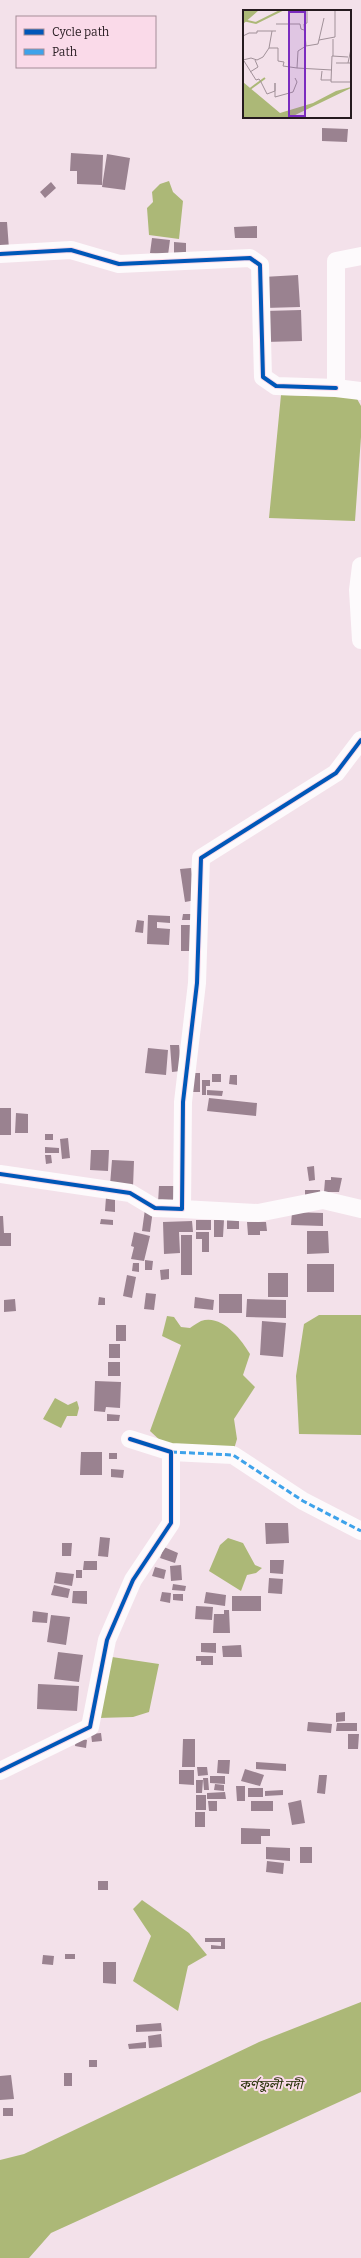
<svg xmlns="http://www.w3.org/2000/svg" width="361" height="2258" viewBox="0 0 361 2258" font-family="Bitter,'Noto Sans Bengali',serif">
<rect width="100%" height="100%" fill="#f3e1ea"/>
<path fill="#acb877" d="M169,181L173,192L183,201L179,239L149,235L147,208L153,202L152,192L160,184Z
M281,395L356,397L361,406V437L355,521L269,518Z
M319,1315H361V1435L299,1434L296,1376L304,1324Z
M167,1316L174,1317L181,1327L190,1328C193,1326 197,1323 201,1321C222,1314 241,1339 250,1354L243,1375L255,1387L234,1419L237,1439L234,1449L164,1444L150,1431L181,1345L162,1336Z
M55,1398L68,1405L77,1401L79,1408L77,1416H67L61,1428L43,1419Z
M228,1538L243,1543L255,1565L262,1568L256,1573L247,1575L241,1591L209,1571L220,1545Z
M112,1657L159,1664L149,1712L133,1717L98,1718Z
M142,1900L189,1933L207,1955L188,1966L178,2011L133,1981L151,1936L133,1909Z
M361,2002V2092L51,2233L29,2258H0V2160L24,2154L259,2042Z"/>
<path fill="#9a8290" d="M322,128L348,129L347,142L322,141Z
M71,153L103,155L102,185L77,184V171H70Z
M107,154L130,158L125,190L102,187Z
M51,182L56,188L45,198L40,192Z
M0,222H7L9,249L0,250Z
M257,226V238H235L234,227Z
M152,238L170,240L168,255L150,253Z
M174,242L186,243V255H174Z
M298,275L300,307L265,308L263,277Z
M301,310L302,341L265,342V311Z
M191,868L196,900L185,902L180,869Z
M183,914H191V920H182Z
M148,915L170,916V923L157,922V928L170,929L169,945L147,944Z
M137,920L144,921L143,933L135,932Z
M181,925H191V951H181Z
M170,1045H179L181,1071L172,1072Z
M148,1048L168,1050L166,1075L145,1073Z
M190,1073H200V1092H190Z
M212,1074H221V1082H212Z
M230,1075H237V1085L229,1084Z
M202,1080H210V1086H206V1095H202Z
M207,1090L223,1091L222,1096L207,1095Z
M209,1098L257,1103L256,1116L207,1111Z
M0,1108H11V1135H0Z
M16,1113L28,1114V1133H15Z
M45,1134H53V1140H45Z
M68,1138L70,1158L62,1159L60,1139Z
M45,1147L59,1148V1153H45Z
M91,1150H109L108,1171L90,1170Z
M45,1155H51L52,1163L46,1164Z
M112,1160L134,1161L133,1187L110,1185Z
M314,1166L315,1180L309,1181L307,1167Z
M331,1177L342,1178L339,1192H324L325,1180H331Z
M159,1186H176L175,1204L158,1203Z
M305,1190H320L321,1199H305Z
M106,1197L115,1198V1212L105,1211Z
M145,1209L153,1210L150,1232L142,1231Z
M292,1212L323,1213V1226L291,1225Z
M0,1216H3L4,1233H11V1246H0Z
M101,1219L113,1220V1225L100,1224Z
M196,1220H211V1230H196Z
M214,1220H224L223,1237H214Z
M227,1220H239V1229H227Z
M192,1221L193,1232H179L180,1253L164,1254L163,1222Z
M247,1222H266L267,1231H260V1235H248Z
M307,1231H328L329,1253L307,1254Z
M134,1232L150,1236L144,1261L131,1259L134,1247L131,1246Z
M196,1232H209V1252H202V1239H196Z
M181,1235H192V1275H181Z
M145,1260L153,1261L152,1270H145Z
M133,1263H139V1272L132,1271Z
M307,1264H334V1292H307Z
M169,1269V1279L161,1280L160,1270Z
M268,1273H288V1297H268Z
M127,1275L136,1277L132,1298L123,1296Z
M146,1293L156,1294L154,1310L144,1309Z
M219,1294H242V1313H219Z
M99,1297L105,1298V1305H98Z
M195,1297L214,1300L213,1310L194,1308Z
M15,1299L16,1311L4,1312V1300Z
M247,1299L286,1300V1318L246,1317Z
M262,1321L286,1323L283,1357L260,1355Z
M116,1325H126V1341H116Z
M109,1344H120V1358H109Z
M108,1362H120V1376H108Z
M95,1381L121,1382L120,1408L106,1407L105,1412L94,1411Z
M107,1414L120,1415L119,1421H107Z
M81,1452H102V1475H80Z
M109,1453H117V1459H109Z
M111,1469L124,1470L123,1478L111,1477Z
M265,1523H288L289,1543L266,1544Z
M100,1537L110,1538L108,1557L98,1556Z
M62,1543H72L71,1556H62Z
M164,1547L178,1553L175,1563L160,1558Z
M270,1560H284L283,1574L270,1573Z
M84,1561H97V1570H83Z
M181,1565L182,1580L171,1581L170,1566Z
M155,1567L166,1570L164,1579L152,1576Z
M76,1570H82V1578H76Z
M56,1572L74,1574L72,1586L54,1583Z
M269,1578L283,1579L282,1594L268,1593Z
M173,1584L186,1586L185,1591L172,1590Z
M54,1585L70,1589L68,1598L51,1595Z
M73,1591H87V1604L72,1603Z
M162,1592L171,1593L170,1603L160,1601Z
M206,1592L226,1595L225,1606L204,1603Z
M173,1594H183V1601L173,1600Z
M232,1596H261V1611H232Z
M196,1606L213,1607L212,1620L195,1619Z
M224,1610H229L230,1633H213L214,1614H224Z
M33,1611L48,1613L47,1623L32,1622Z
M51,1615L70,1617L66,1645L47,1642Z
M201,1643H216V1653L201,1652Z
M241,1645L242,1657H223L222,1646Z
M58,1652L83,1655L79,1682L54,1679Z
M196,1656H213V1665H201V1661H196Z
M38,1684L79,1686L77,1711L37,1709Z
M345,1712V1721L336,1722V1713Z
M308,1722L332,1724L331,1733L307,1731Z
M337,1723H357V1731H336Z
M101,1733L102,1741L92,1742L91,1734Z
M348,1734H359L358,1749H348Z
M76,1738L87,1740L86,1748L75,1746Z
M183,1739H195V1767H182Z
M218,1760H230L229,1774L217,1773Z
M256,1762L286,1764V1771L256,1769Z
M197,1767H207L208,1775L198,1776Z
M245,1769L264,1775L260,1786L241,1781Z
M179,1770H194V1785L179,1784Z
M319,1775H327L325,1794L317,1793Z
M210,1776H225V1784L210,1783Z
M203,1778H208L209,1790H204Z
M196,1780H203L202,1793H196Z
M215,1784L224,1785V1791L214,1790Z
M236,1786H245V1801H237Z
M248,1788H263V1797H248Z
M283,1790V1795L265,1796V1791Z
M225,1792L226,1799H207V1793Z
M196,1795H206V1810H196Z
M301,1800L305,1823L292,1825L288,1803Z
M208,1801H217V1811H209Z
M251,1801H273V1811H251Z
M195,1812H205V1827H195Z
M241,1828L270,1829V1836H261V1844H241Z
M266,1847L290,1848V1861L266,1859Z
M300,1847H312V1863H300Z
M267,1861L284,1863L283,1874L266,1872Z
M98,1881H108V1890H98Z
M205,1938H225V1949H211V1945L221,1946V1942H205Z
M65,1954H75V1959H65Z
M43,1955L54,1956L53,1965L42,1964Z
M103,1962H116V1984L103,1983Z
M161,2023L162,2031L136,2032V2025Z
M161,2034L162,2047L149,2048L148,2036Z
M146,2042V2048L129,2049L128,2044Z
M89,2060H97V2067H89Z
M64,2073H72V2086H64Z
M11,2075L14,2099L0,2100V2076Z
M3,2108H13V2116H3Z"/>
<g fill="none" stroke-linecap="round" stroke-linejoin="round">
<path stroke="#fdfafc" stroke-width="18" d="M0,254L71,250L119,264L250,258L260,265L263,377L276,386L336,388
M361,256L336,261V388L361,391
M361,566L358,590L361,640
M0,1174L130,1193L155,1208L182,1209L183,1102L197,983L201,858L336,773L361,740
M182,1209L258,1213L323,1200L361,1209
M171,1452L233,1455L303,1501L361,1531
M0,1771L90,1727L107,1640L133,1580L171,1523V1452L130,1439"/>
<path stroke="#3ea2ea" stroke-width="3" stroke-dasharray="6 3" stroke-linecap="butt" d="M171,1452L233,1455L303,1501L361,1531"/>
<defs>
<path id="cycleway" d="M0,254L71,250L119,264L250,258L260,265L263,377L276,386L336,388
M0,1174L130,1193L155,1208L182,1209L183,1102L197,983L201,858L336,773L361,740
M0,1771L90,1727L107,1640L133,1580L171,1523V1452L130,1439"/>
</defs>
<use href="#cycleway" stroke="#fadae9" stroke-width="6"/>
<use href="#cycleway" stroke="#0057b8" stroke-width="4"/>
</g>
<g text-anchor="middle" stroke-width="4" stroke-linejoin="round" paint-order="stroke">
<g font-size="13" font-style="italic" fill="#242e05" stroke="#fadae9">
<text x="271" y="2089">কর্ণফুলী নদী</text>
</g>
</g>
<g transform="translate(243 10)">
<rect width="108" height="108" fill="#f3e1ea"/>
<path d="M0,0H16L0,14ZM0,72L37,103L70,93L93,81L108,77V78L46,108H0Z" fill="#acb877"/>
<path fill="none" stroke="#acb877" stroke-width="2" d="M0,10L13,13L39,0M7,79L22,68"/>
<path fill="none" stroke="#a19199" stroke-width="1" d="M64,0V13L61,14L63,36L75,34L81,8M33,14H57L58,19L61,20M0,26L6,23H14V21H29M90,29V46M76,30L92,27V0M26,38L29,21H33M105,47L89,46L88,72H108M0,50L8,48L14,50L20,47L26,38H35V51L41,52L40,56L54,58L55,41L63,36M1,51L13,70L16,69L18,72L24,84L32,81V73V87L50,82L54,72L52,68M93,53H108M105,53L108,39M54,58L89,60M79,61L78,70H88M7,62L15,57L12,50"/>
<path fill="#7b2cbf" fill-opacity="0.15" stroke="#7b2cbf" stroke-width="2" d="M46,2H62V106H46Z"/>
<rect width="108" height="108" fill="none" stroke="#251a1f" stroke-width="2"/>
</g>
<rect x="16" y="16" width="140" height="52" fill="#fadae9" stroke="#a58d98"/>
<rect x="24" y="29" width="20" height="6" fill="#0057b8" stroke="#a58d98"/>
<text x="52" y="36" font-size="12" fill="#251a1f">Cycle path</text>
<rect x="24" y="49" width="20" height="6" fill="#3ea2ea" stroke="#a58d98"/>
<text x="52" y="56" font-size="12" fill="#251a1f">Path</text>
</svg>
